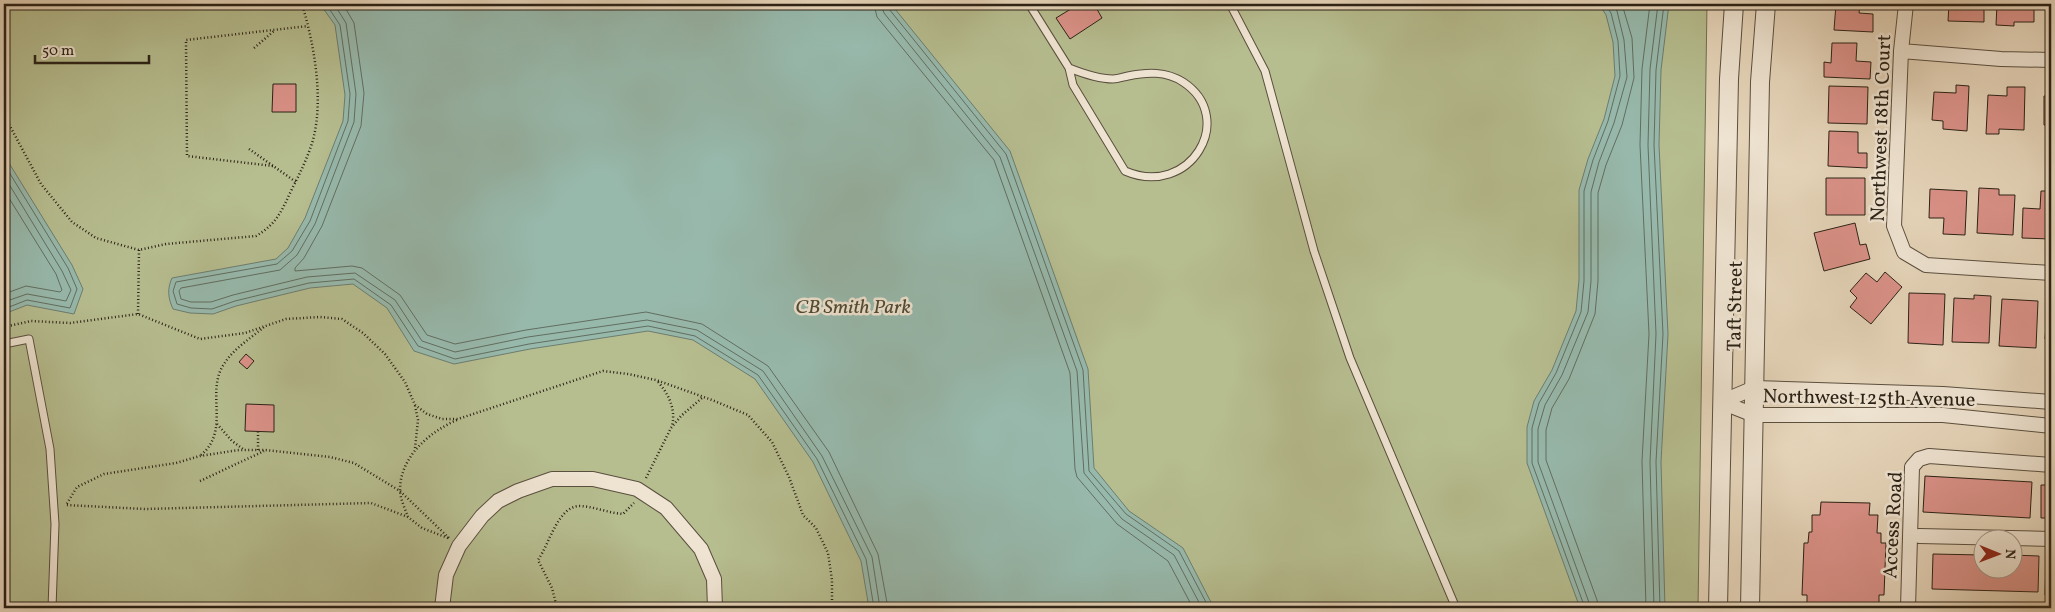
<svg xmlns="http://www.w3.org/2000/svg" width="2055" height="612" viewBox="0 0 2055 612" font-family="Vollkorn,serif">
<rect width="100%" height="100%" fill="#e6d5ba"/>
<filter id="stains"><feTurbulence type="fractalNoise" baseFrequency=".004" numOctaves="4"/><feColorMatrix values="0 0 0 0 .2 0 0 0 0 .09 0 0 0 0 .02 0 0 0 .5 -.17"/></filter>
<radialGradient id="worn" r=".72"><stop offset=".6" stop-color="#630" stop-opacity="0"/><stop offset="1" stop-color="#630" stop-opacity=".3"/></radialGradient>
<path fill="#b6bd8f" stroke="#707052" d="M4,4H1707L1698,608H4Z"/>
<path fill="#97b9ac" stroke="#6c7d70" d="M320,4H891L1010,151L1088,369L1094,468L1129,511L1183,548L1214,608H869L861,561L813,462L755,379L693,340L648,331L530,349L454,364L414,351L387,308L353,284L310,288L236,306L213,314L190,313L173,309C168,298 167,289 172,278L276,259L288,248L305,218L343,121L345,95L335,25Z
M1599,4H1669L1661,70L1659,145L1668,334L1661,462L1665,608H1580L1527,463V427L1534,401L1552,370L1576,311L1579,280V190L1588,159L1604,119L1615,76L1613,42L1606,15Z
M4,155L72,265L83,289L74,314L27,305L4,314Z"/>
<g fill="none" stroke-linecap="round" stroke-linejoin="round">
<path stroke="#616e61" stroke-width="1" d="M326,4L340,25L350,94L348,121L310,221L292,251L277,264L176,282L173,291L177,304L191,308L212,309L235,301L309,283L354,279L391,305L418,346L455,359L529,344L648,326L695,336L758,375L817,459L866,559L874,608
M334,4L346,23L356,94L354,122L315,224L297,255L280,270L181,288L179,291L181,299L191,302H211L233,295L307,277L355,273L395,300L422,341L455,352L528,337L647,320L697,330L763,371L822,456L872,557L880,608
M343,4L354,23L364,93L361,126L322,226L304,258L295,268V271L352,266L362,268L400,295L427,335L455,344L526,330L646,312L702,324L768,366L829,452L878,554L888,608
M874,4L877,17L994,160L1070,373L1075,469L1077,477L1117,524L1168,561L1193,608
M881,4L884,13L1000,157L1077,371L1084,473L1122,519L1174,555L1202,608
M887,4L889,9L1006,154L1083,370L1089,471L1126,514L1179,551L1209,608
M4,164L68,268L77,289L70,308L27,300L4,309
M4,176L62,271L71,290L66,301L27,294L4,302
M4,190L56,274L62,290L60,292L26,286L4,294
M1585,608L1532,463V428L1539,403L1556,373L1581,312L1584,281V191L1593,160L1608,121L1620,76L1618,41L1611,13L1605,4
M1591,608L1538,462V429L1545,405L1562,375L1588,312L1591,281V192L1599,162L1614,123L1627,77L1624,40L1617,11L1613,4
M1599,608L1597,600L1546,460V430L1552,408L1569,379L1595,314L1598,281V193L1606,165L1622,125L1634,78L1632,38L1622,4
M1646,608L1642,461L1649,334L1640,145L1642,69L1650,4
M1654,608L1650,462L1656,334L1648,145L1650,69L1658,4
M1660,608L1656,462L1663,334L1654,145L1656,70L1664,4"/>
</g>
<path fill="#db9289" stroke="#2b2216" d="M1079,4H1094L1102,18L1070,39L1056,18Z
M1836,4H1860L1859,13L1873,14V32L1834,30Z
M1949,4H1984V22L1948,21Z
M1997,4H2034V22H2014V26L1996,25Z
M1832,43H1857L1856,61L1871,62L1870,79L1824,77V62L1831,63Z
M273,84H296V112H272Z
M1956,85L1969,86L1967,131L1943,129V121L1932,120L1934,92L1956,93Z
M1829,86L1868,87L1867,124L1828,123Z
M2007,87H2025L2024,130L1999,129V134H1986L1988,95L2007,96Z
M2044,96H2051V125H2044Z
M1829,131L1858,132V153H1867V168L1828,166Z
M1826,178H1865V215H1826Z
M1979,188L1999,189V195H2015L2013,235L1977,233Z
M1930,189L1967,191L1965,235L1943,234L1944,218H1929Z
M2041,191H2051V239L2022,238L2023,208L2040,209Z
M1855,223L1860,245L1866,244L1870,259L1824,271L1814,233Z
M1885,272L1902,287L1871,324L1850,307L1857,298L1850,291L1866,273L1877,282Z
M1909,293L1945,294L1943,345L1908,343Z
M1974,295L1991,296L1989,343L1952,342L1954,298L1974,299Z
M2002,299L2038,301L2036,348L1999,346Z
M2047,311H2051V340L2045,339Z
M246,354L254,361L247,369L239,362Z
M246,404L274,405V432L245,431Z
M1925,476L2032,482L2030,518L1923,512Z
M2041,485H2051V518H2041Z
M1821,502L1870,503L1869,515H1878L1877,533H1881V543H1886L1884,595H1879V605H1875V608H1811V605H1807V595H1802L1804,543H1808L1809,532H1812V515H1820Z
M1933,554L1982,555V570H2012V555L2039,556L2038,592L1932,589Z
M2046,560H2051V595H2045Z
M1921,606L2010,608H1921Z"/>
<g fill="none" stroke-linecap="round" stroke-linejoin="round">
<defs>
<path id="service" d="M1029,4L1069,68L1073,85L1125,171C1190,199 1238,118 1183,82C1166,71 1147,72 1128,76C1123,77 1118,79 1113,79C1098,79 1084,74 1069,68
M1230,4L1265,71L1314,251L1350,358L1456,608
M4,344L29,339L50,449L55,524L52,608"/>
<path id="minor" d="M1906,4L1901,51L1894,226L1904,252L1926,265L2051,273
M1901,51L2001,59L2051,60
M1721,402L1754,415H1943L2051,426
M1721,402L1754,388L1943,394L2051,402
M1919,536L2051,539
M442,608L446,575L459,546L482,516L498,501L518,491L552,479H593L637,489L666,508L701,549L714,579L715,608
M1908,608L1912,467L1919,459L1929,456L2051,465"/>
<path id="tertiary" d="M1718,608L1729,79L1734,4
M1750,608L1760,82L1766,4"/>
</defs>
<use href="#service" stroke="#5a4f3f" stroke-width="9"/>
<use href="#minor" stroke="#5a4f3f" stroke-width="16"/>
<use href="#tertiary" stroke="#5a4f3f" stroke-width="20"/>
<path stroke="#2b2216" stroke-width="2.5" stroke-dasharray="1 2.5" stroke-linecap="butt" d="M254,48L274,31
M4,115L41,184L72,222L96,238L139,250L166,244L256,236C277,224 282,210 292,189C300,173 308,157 313,140C324,98 314,44 302,4
M249,149L296,182
M273,166L187,156L186,40L308,26
M138,314L139,250
M4,327L31,321L70,323L138,314L200,339L245,333L286,319L320,317L342,319L363,333L385,354L405,382L415,405L427,414L442,419H458L603,371L628,374L656,380L712,400L748,415L772,442L789,477L803,515L816,528L828,553L832,580V608
M658,382C669,394 676,410 672,426
M217,424L232,441L243,449
M415,448L418,420L415,406
M258,450V431
M201,455C231,430 205,392 224,364C233,349 251,338 264,327
M646,478L671,428L681,416L703,397
M200,481L264,451
M408,517C405,509 400,498 400,490C400,457 429,432 457,420
M448,538L422,528L408,517L371,503L145,509L66,505L77,487L104,474L176,463L200,456L239,450H265L330,457L354,463L400,491L449,538
M557,608L552,588L538,560C550,543 558,505 581,506C595,507 609,513 623,514L634,503"/>
<use href="#service" stroke="#efe4d2" stroke-width="7"/>
<use href="#minor" stroke="#efe4d2" stroke-width="14"/>
<use href="#tertiary" stroke="#efe4d2" stroke-width="18"/>
</g>
<g text-anchor="middle" stroke-width="5" stroke-linejoin="round" paint-order="stroke">
<g font-size="20" fill="#2b2216" stroke="#efe4d2">
<text transform="translate(1880 128) rotate(-88)" y="7">Northwest 18th Court</text>
<text transform="translate(1734 306) rotate(-89)" y="7">Taft Street</text>
<text transform="translate(1869 397) rotate(1)" y="7">Northwest 125th Avenue</text>
<text transform="translate(1892 525) rotate(-87)" y="7">Access Road</text>
</g>
<g font-size="20" font-style="italic" fill="#4e4934" stroke="#efe4d2">
<text x="853" y="313">CB Smith Park</text>
</g>
</g>
<rect width="2055" height="612" fill="none" stroke="#e6d5ba" stroke-width="20"/>
<rect x="5" y="5" width="2045" height="602" fill="none" stroke="#2b2216" stroke-width="2.5"/>
<rect x="10" y="10" width="2035" height="592" fill="none" stroke="#2b2216"/>
<g transform="translate(1998 554) rotate(91)"><circle r="24" fill="#efe4d2" stroke="#a19687"/>
<path d="M0-4L9 19L0 12L-9 19Z" fill="#8f2418"/>
<text y="-8" font-size="14" font-weight="bold" text-anchor="middle" fill="#2b2216">N</text>
</g>
<path d="M35 55v8h114v-8" fill="none" stroke="#2b2216" stroke-width="2.5"/>
<text x="42" y="55" font-size="15" fill="#2b2216" stroke="#efe4d2" stroke-width="4" paint-order="stroke">50 m</text>
<rect width="100%" height="100%" filter="url(#stains)"/>
<rect width="100%" height="100%" fill="url(#worn)"/>
</svg>
